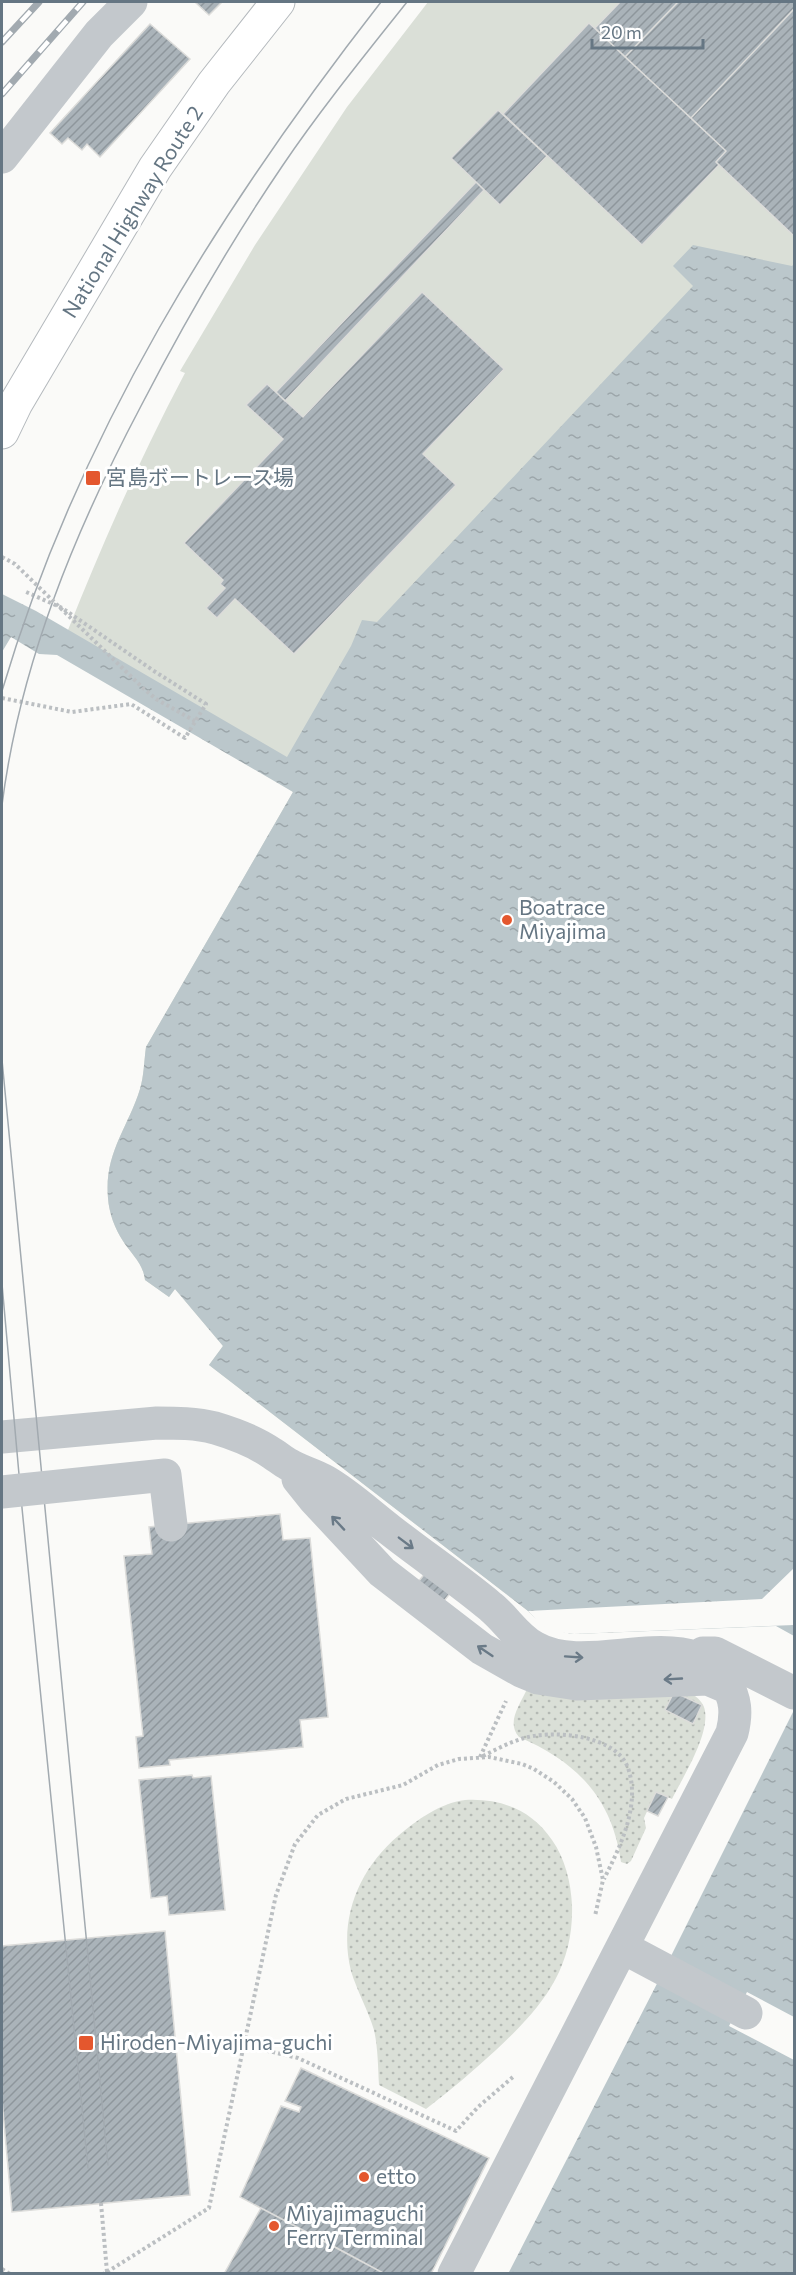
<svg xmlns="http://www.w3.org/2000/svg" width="796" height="2275" viewBox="0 0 796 2275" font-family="Commissioner,'Noto Sans JP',sans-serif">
<defs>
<pattern id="grass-dots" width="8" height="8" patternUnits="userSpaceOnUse" patternTransform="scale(1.5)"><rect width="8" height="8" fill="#dadfd7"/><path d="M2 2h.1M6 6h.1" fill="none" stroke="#b4b9b4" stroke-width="1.8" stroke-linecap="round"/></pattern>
<pattern id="water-ripples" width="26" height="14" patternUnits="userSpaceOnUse" patternTransform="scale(1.5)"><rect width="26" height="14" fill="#bbc7cb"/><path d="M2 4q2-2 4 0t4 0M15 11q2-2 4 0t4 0" fill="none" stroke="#9ca6aa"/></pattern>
<pattern id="building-hatch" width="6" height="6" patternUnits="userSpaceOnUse" patternTransform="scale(1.5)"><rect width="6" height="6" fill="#aab3b9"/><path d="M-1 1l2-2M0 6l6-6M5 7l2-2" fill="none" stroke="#8e969c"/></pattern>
</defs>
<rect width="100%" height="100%" fill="#fafaf8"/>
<path fill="url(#grass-dots)" d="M527,1689L695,1696C700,1700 704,1704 705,1711C709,1736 683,1777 672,1799L656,1792L644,1818L646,1828L631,1861L627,1864L621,1862C612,1798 577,1762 519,1737C506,1722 520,1705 527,1689Z
M465,1800C501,1798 532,1810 552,1840C565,1858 571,1883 572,1905C574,1970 541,2008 496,2050C474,2070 451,2090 426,2109L379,2085C378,2067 378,2048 374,2030C368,2010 357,1991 351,1971C338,1919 359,1869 398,1836C417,1820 440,1803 465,1800Z"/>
<path fill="#dadfd7" d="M428,2H794V1625L574,1634C553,1631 542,1625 528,1611L209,1365L223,1346L175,1289L169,1297L145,1280C143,1263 132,1255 123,1241C115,1229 109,1213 108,1198C104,1153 128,1128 140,1089C144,1076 144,1061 146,1047L293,792L68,630C103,542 141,456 185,373L180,371L255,245L347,107Z"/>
<path fill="url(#water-ripples)" d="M693,245L792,266L794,264V1636L776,1626L574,1634C553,1631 542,1625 528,1611L209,1365L223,1346L175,1289L169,1297L145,1280C143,1263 132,1255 123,1241C115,1229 109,1213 108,1198C104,1153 128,1128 140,1089C144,1076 144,1061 146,1047L293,792L57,655L39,654L11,637L2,652V594L36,611L287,757L351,646L362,620L377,622L693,286L673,266Z
M794,1710V2273L508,2274L664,1970Z"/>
<path fill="#fafaf8" d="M794,1568V1625L574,1634L557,1632L542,1625L528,1611L762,1599Z
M747,1992L794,2017V2060L729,2026Z"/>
<path fill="url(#building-hatch)" stroke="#dcdcda" stroke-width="1.5" d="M195,2H222L209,15Z
M620,2H678L625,57L595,28Z
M678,2H794V9L691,118L625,57Z
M794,9V236L716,162L726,151L691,118Z
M589,23L726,151L716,162L719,165L642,245L503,114Z
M150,24L190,59L100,157L87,144L82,150L68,138L62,144L50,133Z
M498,110L547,156L500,205L451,158Z
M476,182L484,190L285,401L276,392Z
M422,292L504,369L423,454L456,485L294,654L235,599L217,618L206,608L225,588L220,584L223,580L184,543L283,439L246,405L267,384L303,417Z
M280,1514L283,1540L310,1538L328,1717L300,1720L303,1747L169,1760L170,1765L139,1768L136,1737L143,1736L124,1556L152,1554L149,1527Z
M426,1572L452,1591L440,1606L415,1586Z
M674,1692L702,1705L693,1724L665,1710Z
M192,1775L193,1778L211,1776L225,1910L169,1915L167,1896L151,1898L139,1780Z
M656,1792L668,1797L658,1816L647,1811Z
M165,1931L190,2195L12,2212L2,2100V1946Z
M301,2068L489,2158L431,2274H385L240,2197L281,2106L299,2112L301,2107L285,2101Z
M261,2208L335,2247L385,2274H224Z"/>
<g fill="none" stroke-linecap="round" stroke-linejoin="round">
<defs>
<path id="highway" d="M2,432L16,403L155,168L214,83L278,2"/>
</defs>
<use href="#highway" stroke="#b4b9bd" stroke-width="35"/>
<path stroke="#bbbfc2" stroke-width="4" stroke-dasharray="3 3" stroke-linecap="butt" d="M2,698L72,712L131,704L185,738L206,704L154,671L62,608L24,591
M483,1756C495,1750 508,1743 521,1739C550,1729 616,1734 628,1768C641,1805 620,1847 604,1879
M480,1757L506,1701
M243,2045L298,2058L456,2131L478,2107L513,2077
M101,2203L107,2272L103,2274
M2,2269L10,2274
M107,2272L209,2208L276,1895L295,1844L318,1815L346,1799L403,1785L438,1765L459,1759L489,1757L522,1764L534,1769L554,1782L572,1799L585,1818L596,1847L603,1880L595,1916"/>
<path stroke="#c3c8cc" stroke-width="33" d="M2,157L99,34L131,2
M2,1437L157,1423C176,1423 196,1423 215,1428C235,1434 256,1442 273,1454C278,1457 282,1461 288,1464C299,1471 313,1474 325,1481C348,1494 369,1514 390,1530C423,1556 459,1580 491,1607C506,1619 516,1637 534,1647C590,1680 686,1621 725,1681C736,1699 737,1713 732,1733L454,2274
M298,1479L314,1499L382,1572L482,1649L521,1671L538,1678L577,1684L708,1679L729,1688
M703,1653H715L794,1693
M622,1947L746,2013"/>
<use href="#highway" stroke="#fff" stroke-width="33"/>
<path stroke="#a2aab0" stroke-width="1.5" d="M2,691C78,434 218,211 381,2
M2,805C20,664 75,531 141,406C184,323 230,243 283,165C321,109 365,55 407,2
M2,1060L108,2165
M2,1284L22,1508L88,2168"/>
<defs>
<path id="rail" d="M2,42L39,2
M2,94L83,2"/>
</defs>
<use href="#rail" stroke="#a2aab0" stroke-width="7"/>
<use href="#rail" stroke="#fff" stroke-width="4.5" stroke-dasharray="14" stroke-linecap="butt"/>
<path stroke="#bbbfc2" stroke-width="4" stroke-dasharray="3 3" stroke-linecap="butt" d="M2,557L15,564L143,688L156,699L195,721"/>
<path stroke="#c3c8cc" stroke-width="33" d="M2,1492L165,1475L171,1525"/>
</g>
<defs><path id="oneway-shaft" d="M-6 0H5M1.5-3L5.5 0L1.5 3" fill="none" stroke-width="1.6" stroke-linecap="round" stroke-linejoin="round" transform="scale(1.5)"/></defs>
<g stroke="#6a7a87">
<use href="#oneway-shaft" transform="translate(338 1523) rotate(-133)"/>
<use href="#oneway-shaft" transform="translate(406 1543) rotate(37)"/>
<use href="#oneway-shaft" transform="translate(485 1651) rotate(-146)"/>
<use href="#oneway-shaft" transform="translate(574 1657) rotate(4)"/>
<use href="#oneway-shaft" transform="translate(673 1679) rotate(177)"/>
</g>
<g fill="#e4572e" stroke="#fff" stroke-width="2">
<rect x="85" y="470" width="16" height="16" rx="3"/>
<circle cx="507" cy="920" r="6"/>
<rect x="78" y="2035" width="16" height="16" rx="3"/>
<circle cx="364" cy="2177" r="6"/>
<circle cx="274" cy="2226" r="6"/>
</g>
<g text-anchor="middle" stroke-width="6" stroke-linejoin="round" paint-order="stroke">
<g font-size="21" fill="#657683" stroke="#fff">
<text transform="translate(133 212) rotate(-58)" y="7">National Highway Route 2</text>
</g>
<g font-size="21" fill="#657683" stroke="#fff" text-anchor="start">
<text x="106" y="485">宮島ボートレース場</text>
<text x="519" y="915">Boatrace<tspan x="519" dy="24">Miyajima</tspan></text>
<text x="100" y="2050">Hiroden-Miyajima-guchi</text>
<text x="376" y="2184">etto</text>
<text x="286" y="2221">Miyajimaguchi<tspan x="286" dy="24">Ferry Terminal</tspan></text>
</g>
</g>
<rect width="796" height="2275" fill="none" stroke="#657683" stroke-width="6"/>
<path d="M592 39v9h111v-9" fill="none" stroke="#657683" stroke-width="3"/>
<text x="601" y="39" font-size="18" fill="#657683" stroke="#ffffff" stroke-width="4.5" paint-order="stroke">20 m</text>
</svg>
